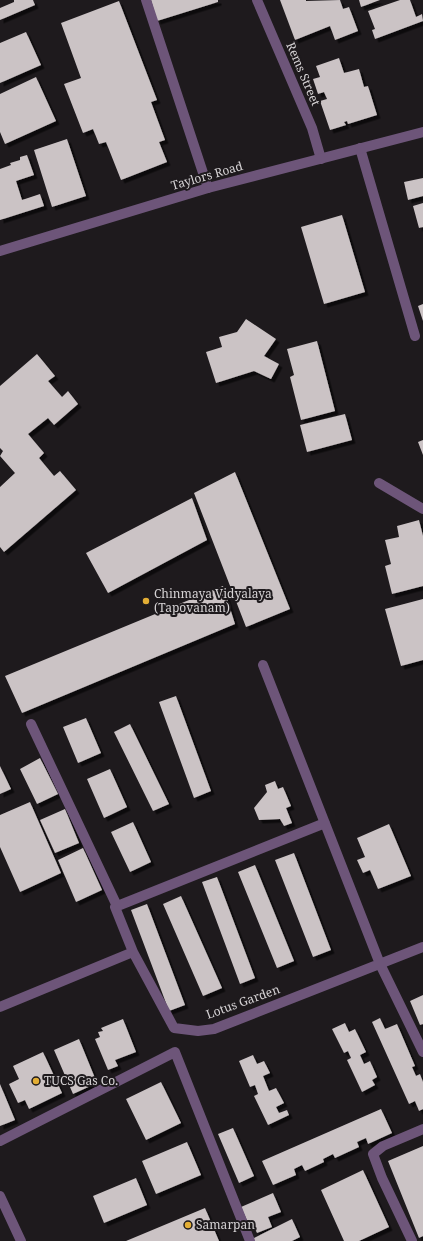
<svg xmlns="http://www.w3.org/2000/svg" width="423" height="1241" viewBox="0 0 423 1241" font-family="'Noto Serif',serif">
<defs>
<filter id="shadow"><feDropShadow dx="3.5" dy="3.5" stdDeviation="0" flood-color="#0009"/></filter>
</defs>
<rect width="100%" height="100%" fill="#1e1a1d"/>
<path fill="#cbc3c5" filter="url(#shadow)" d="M14,0H33L35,5L0,20V8L14,2Z
M151,0H218V2L157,21Z
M280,0H306V1L340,0L343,9L349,7L358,31L335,40L330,26L295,40Z
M359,0H380L361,7Z
M400,0H410L416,17L422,14L423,21L375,39L372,30L375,29L368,11Z
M119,1L157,100L151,102L165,140L159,142L167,162L121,180L106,142L99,144L93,129L83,133L64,84L81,78L61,23Z
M26,32L41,65L0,83V43Z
M339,58L344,73L359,69L364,87L368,86L377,115L348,124L347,121L344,122L346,125L330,130L320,101L327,99L324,92L318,94L313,79L320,77L316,66Z
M36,77L56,121L5,144L0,132V94Z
M67,139L86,196L52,207L34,150Z
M27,155L34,175L16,181L22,200L40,194L44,206L0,220V169L11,165L10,163L20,160V157Z
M423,178V196L408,200L404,182Z
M423,203V227L419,228L413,206Z
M342,215L365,292L324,304L301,227Z
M423,304V321L418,306Z
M246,319L276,339L264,356L279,364L271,379L254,371L216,383L206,352L222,347L219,337L237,332Z
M317,341L335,411L301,420L290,377L294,375L287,349Z
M37,354L55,376L48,381L62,397L68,391L78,404L54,425L48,418L28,434L44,453L39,458L54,476L60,471L76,490L4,552L0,547V487L15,473L0,456L3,451L0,448V386Z
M345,414L352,440L307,452L300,425Z
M423,440V455L418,442Z
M235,472L290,609L246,627L194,493Z
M192,498L207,540L108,593L86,553Z
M419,520L423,536V586L392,594L385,566L391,564L385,540L399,537L397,526Z
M223,586L235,624L22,713L5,676Z
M423,599V660L401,666L385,609Z
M176,696L211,791L194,798L159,702Z
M86,718L101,753L78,763L63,727Z
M130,724L169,804L153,811L114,732Z
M40,758L58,794L37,804L20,769Z
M0,766L11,789L0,794Z
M110,769L127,807L104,818L87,779Z
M275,781L278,789L283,787L291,806L286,808L292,823L284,826L280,819L259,820L254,808L267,792L265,785Z
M30,802L61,873L20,892L0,847V815Z
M65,809L79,843L55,853L40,820Z
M133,822L151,862L130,872L111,832Z
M389,824L411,876L378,889L370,870L363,873L357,860L365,857L357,838Z
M83,848L102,890L76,902L58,860Z
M294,853L331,950L313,957L275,860Z
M255,865L294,961L277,968L238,872Z
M217,877L255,978L240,984L202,882Z
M181,896L222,988L203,996L163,904Z
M147,904L185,1005L169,1011L131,910Z
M423,995V1024L420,1025L410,1001Z
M380,1018L385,1029L397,1024L415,1066L412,1067L416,1076L420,1074L423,1082V1109L419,1111L415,1101L409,1104L372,1022Z
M123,1019L136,1052L115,1060L118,1066L108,1070L95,1039L100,1037L98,1032L103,1031L101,1028Z
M345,1023L349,1032L355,1029L366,1052L360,1055L364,1064L370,1061L377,1077L372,1080L375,1085L362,1092L347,1060L351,1058L348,1051L344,1053L332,1029Z
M79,1039L97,1083L73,1094L54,1050Z
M43,1052L62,1093L29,1109L25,1100L18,1103L9,1084L19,1079L13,1066Z
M253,1055L257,1064L264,1061L270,1073L263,1076L269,1091L276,1088L284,1103L276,1107L279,1113L287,1110L289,1115L268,1125L254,1096L258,1094L255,1085L250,1087L239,1061Z
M161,1082L181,1123L146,1140L126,1099Z
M0,1084L15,1120L0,1126Z
M381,1109L392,1133L368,1144L366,1138L357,1142L359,1147L335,1158L333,1154L323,1159L324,1162L305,1171L302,1165L294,1169L296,1175L273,1185L262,1161Z
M233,1128L254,1176L239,1183L218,1134Z
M187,1142L201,1175L156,1194L142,1161Z
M423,1146V1236L419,1238L388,1161Z
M363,1170L389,1227L359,1241H344L321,1190Z
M136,1178L147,1205L104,1223L93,1196Z
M273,1193L281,1212L268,1217L272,1227L257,1233L253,1225L250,1227L241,1207Z
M205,1208L219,1241H126Z
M292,1219L300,1237L292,1241H254L252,1239Z"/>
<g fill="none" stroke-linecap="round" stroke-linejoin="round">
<path stroke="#6d5579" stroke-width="10" d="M146,0L208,188
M360,148L415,336"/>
<path stroke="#6d5579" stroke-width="10" d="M257,0L312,128L321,159
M379,483L423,509
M263,665L380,964L423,1052
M31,724L117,906
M133,952L115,907L325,823
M0,1007L133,952L174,1028L198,1031L214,1029L423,947
M0,1141L175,1052L250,1241
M0,1196L21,1241
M412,1241L382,1178L373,1154L383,1146L423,1129"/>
<path stroke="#6d5579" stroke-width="10" d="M0,251L208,188L423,132"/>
</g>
<g fill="#e3ae35" stroke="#1e1a1d" stroke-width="1.5">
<circle cx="146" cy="601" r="4"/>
<circle cx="36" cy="1081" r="4"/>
<circle cx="188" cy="1225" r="4"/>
</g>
<g text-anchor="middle" stroke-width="4" stroke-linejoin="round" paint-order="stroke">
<g font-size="12" fill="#d6d3d5" stroke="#1e1a1d">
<text transform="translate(303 74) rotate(67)" y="4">Rems Street</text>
<text transform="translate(207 176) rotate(-16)" y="4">Taylors Road</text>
<text transform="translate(243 1002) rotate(-20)" y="4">Lotus Garden</text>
</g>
<g font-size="12" fill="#d6d3d5" stroke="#1e1a1d" text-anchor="start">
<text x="154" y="598">Chinmaya Vidyalaya<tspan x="154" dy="14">(Tapovanam)</tspan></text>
<text x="44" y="1085">TUCS Gas Co.</text>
<text x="196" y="1229">Samarpan</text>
</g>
</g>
</svg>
